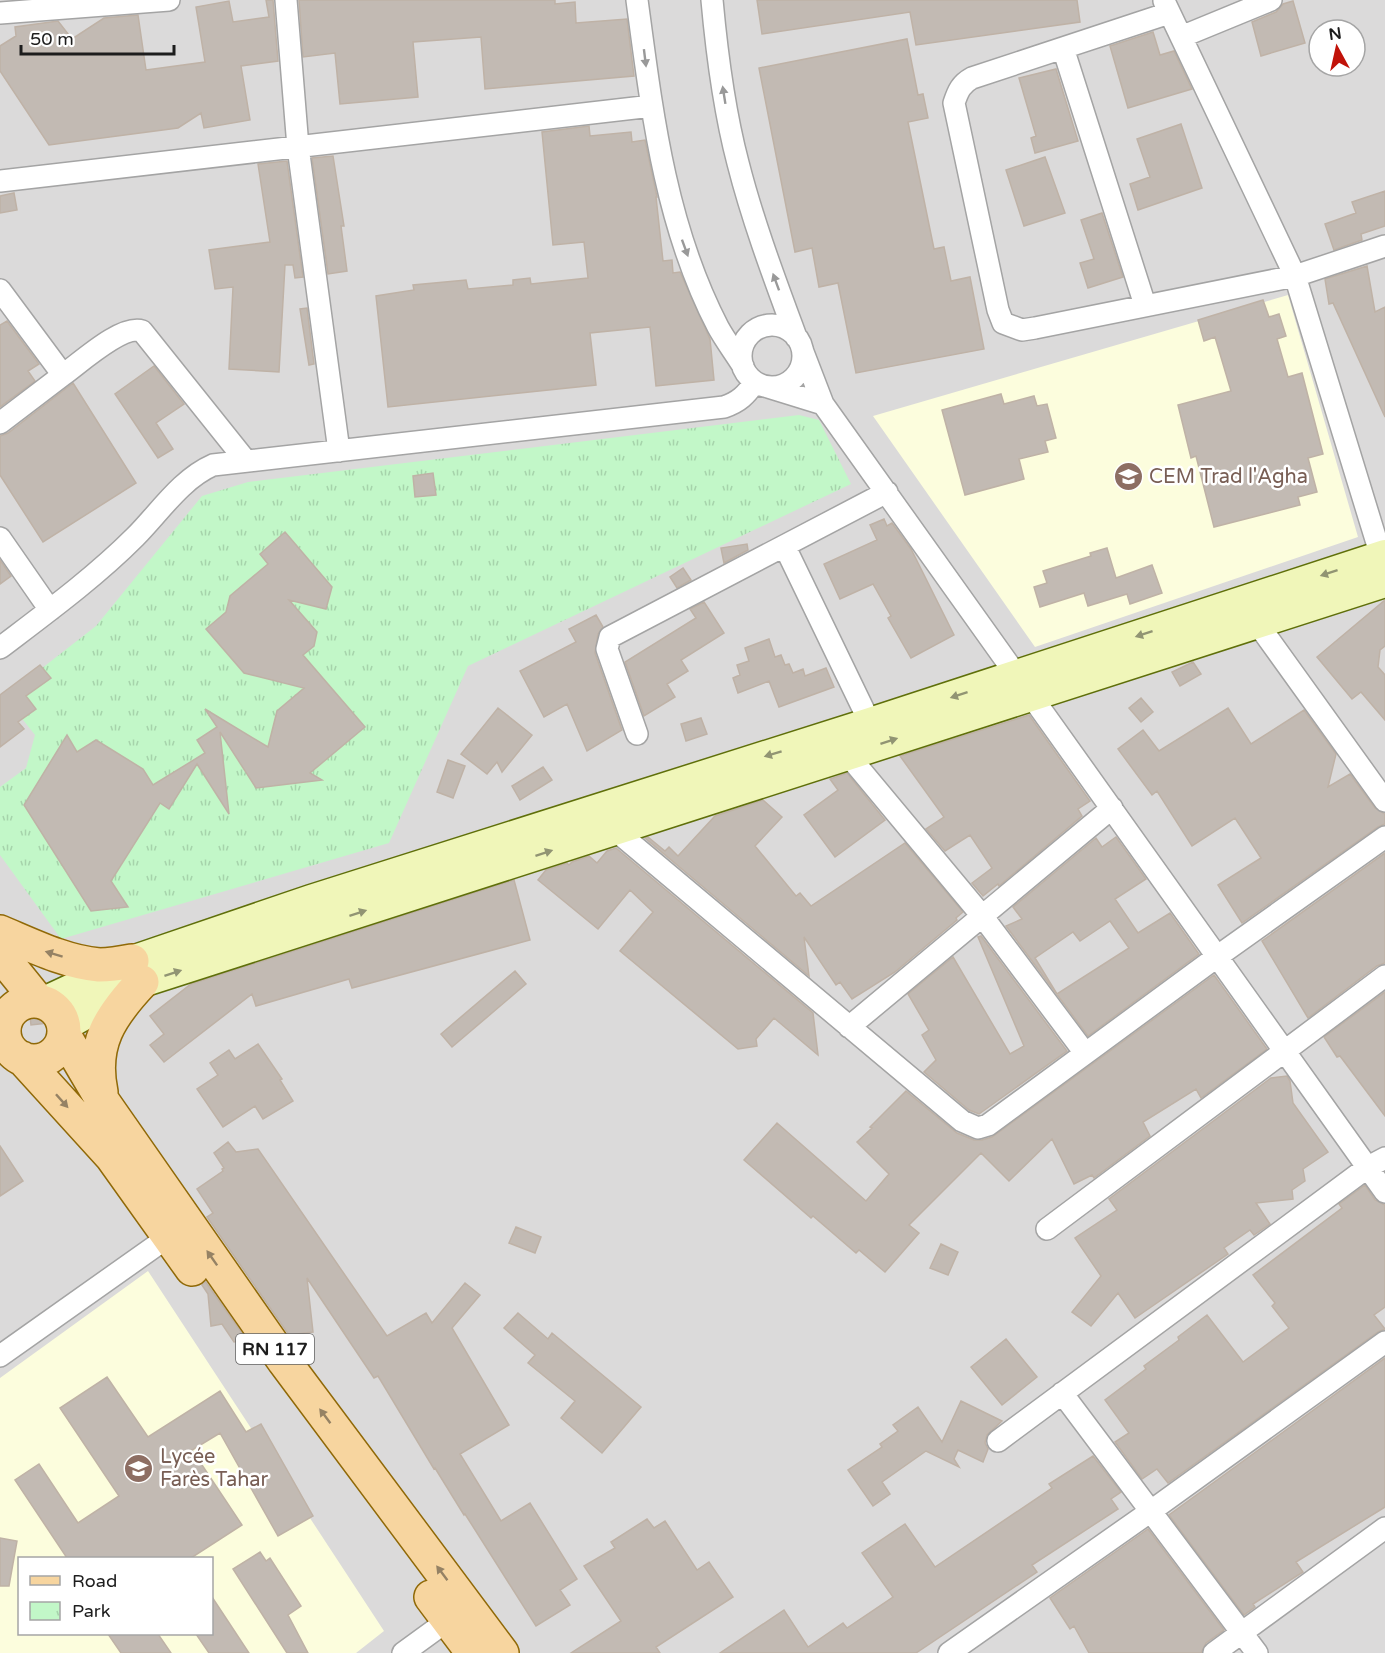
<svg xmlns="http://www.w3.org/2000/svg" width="1385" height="1653" viewBox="0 0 1385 1653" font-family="'Varela Round',sans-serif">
<defs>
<pattern id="park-tufts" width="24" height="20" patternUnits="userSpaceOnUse" patternTransform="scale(1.5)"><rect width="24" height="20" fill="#c2f7c8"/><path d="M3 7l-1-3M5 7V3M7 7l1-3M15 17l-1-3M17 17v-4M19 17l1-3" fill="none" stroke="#a6d3ab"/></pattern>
</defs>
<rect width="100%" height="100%" fill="#eeebe3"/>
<path fill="#dbdada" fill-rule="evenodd" d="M0,0H1385V1653H0ZM1319,30H1355V66H1319ZM20,1558H212V1634H20Z"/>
<path fill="#fcfddd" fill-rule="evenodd" d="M1288,295L1358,537L1035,647L873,416Z
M148,1271L384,1631L356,1653H0V1378ZM20,1558H212V1634H20Z"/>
<path fill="url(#park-tufts)" d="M799,415L819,420L851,484L468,666L389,843L61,939L0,855V787L26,768L35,735L5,697L96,626L202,496L248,482Z"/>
<path fill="#c2bab3" stroke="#bfb2a6" stroke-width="1.5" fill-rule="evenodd" d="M266,0H273L278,61L241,66L250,120L204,128L201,113L178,128L49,145L0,71V46L16,36L15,27L58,21L72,39L104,18L138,15L146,70L205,62L196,7L229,1L233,22L269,17Z
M299,0H555V4L575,2L576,23L627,19L634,76L485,89L481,37L413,42L418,97L340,104L335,53L303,57Z
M757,0H1077L1080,22L916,45L910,12L762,34Z
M1293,1L1305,43L1261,56L1252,22L1276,12L1283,4Z
M1153,32L1160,55L1174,51L1192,89L1128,108L1110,46Z
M907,39L918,95L923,94L928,118L908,122L934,249L944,247L951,281L970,277L984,349L856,373L838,283L819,287L812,248L795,252L759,68Z
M1056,69L1078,141L1035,153L1031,138L1036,136L1019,78Z
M1181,124L1202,188L1138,210L1130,184L1150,177L1137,139Z
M589,126L590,136L631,132L632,142L645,140L657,197H656L663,261L672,260L673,273L680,272L710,339L714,380L656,386L650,327L590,333L596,385L388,407L376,296L414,290L413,285L466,280L468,289L513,285V280L530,278L531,284L588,278L584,242L553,245L542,132Z
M333,156L344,226H341L347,271L328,274L312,158Z
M1045,157L1065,213L1024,226L1006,170Z
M287,161L303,277L295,278L293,265H285L279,372L229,369L233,287L215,289L209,250L270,242L258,164Z
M1385,191V226L1361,234L1362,240L1334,250L1325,224L1356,213L1352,202Z
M14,193L17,210L0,213V196Z
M1102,213L1123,277L1088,288L1080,263L1094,259L1081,220Z
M1367,266L1375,312L1385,307V417L1333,303L1329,304L1325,279Z
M1263,300L1269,317L1279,314L1286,336L1277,339L1288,377L1302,373L1323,454L1308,458L1317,492L1298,497L1300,505L1214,527L1196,456L1191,458L1178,405L1231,391L1215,337L1204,341L1198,320Z
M307,308L314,364L309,365L300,309Z
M7,321L39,364L28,371L35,381L0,407V325Z
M154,366L184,404L156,423L173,449L158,458L115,394Z
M73,383L136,483L43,542L0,475V436L8,433Z
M1001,394L1004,404L1034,396L1037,406L1047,404L1056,438L1045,441L1048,452L1019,459L1024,479L965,495L942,410Z
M433,473L436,495L415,497L413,476Z
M884,519L887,526L892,523L911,549L954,635L911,658L888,618L891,616L873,584L840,599L824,564L877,540L870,525Z
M285,532L332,587L326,609L289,600L317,632L314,646L303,655L365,727L310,773L322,780L256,788L220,732L229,814L197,764L169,809L160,803L111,881L128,907L91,911L24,805L67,735L77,752L96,740L143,769L153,785L205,753L197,740L217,727L205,709L268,747L277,711L304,688L244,673L206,629L226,612L230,596L268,564L260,554Z
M747,544L748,550L724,563L721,548Z
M1107,548L1116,578L1152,565L1162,593L1130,604L1127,594L1088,606L1084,593L1040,607L1034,587L1047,583L1043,571L1091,556L1090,553Z
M0,560L11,576L0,584Z
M683,568L691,580L677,588L670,577Z
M1385,600V646L1380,650L1378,667L1385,675V720L1361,692L1352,699L1317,657Z
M704,602L724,633L681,660L688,671L667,684L675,697L644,716L625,662L696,618L690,609Z
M596,615L603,627L598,634L595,653L622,730L587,751L567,704L544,717L520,671L576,642L569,629Z
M769,639L775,657L781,655L785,665L789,664L793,673L803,669L805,676L826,668L834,687L779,707L769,681L738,693L733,678L740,675L737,665L749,661L745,648Z
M1193,662L1201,674L1180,686L1172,672Z
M40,665L51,678L26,696L36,709L18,722L24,729L0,747V695Z
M1141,698L1153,712L1141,722L1129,708Z
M498,708L532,735L502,772L497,762L487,774L461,754Z
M1228,708L1251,744L1304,710L1336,754L1328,787L1350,774L1375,808L1385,814V824L1378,827L1242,923L1218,885L1261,858L1235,818L1192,846L1157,791L1152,795L1118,749L1143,730L1159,751Z
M1029,715L1090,801L1078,809L1082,816L999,886L998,884L983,896L972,883L992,868L970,835L945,851L926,829L944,817L900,756Z
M701,718L707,734L686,741L681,724Z
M448,760L465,766L453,798L437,792Z
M543,767L552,780L520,800L512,786Z
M847,773L885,820L835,857L804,815L838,790L830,779Z
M763,800L782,817L755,846L796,896L800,893L811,906L905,843L963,912L956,918L957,920L895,972L852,999L840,982L836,985L804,937L809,976L645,838L648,837L665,851L669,847L678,856L715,816Z
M1116,837L1146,879L1115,899L1138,933L1170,913L1199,954L1088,1036L1006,926L1022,919L1013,907L1096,838L1102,847ZM1110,921L1129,948L1057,994L1035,958L1073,932L1080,941Z
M616,848L813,1013L818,1055L774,1018L756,1039L757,1046L738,1049L620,951L653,912L630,890L598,929L538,880L546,870L567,863L569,865L572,862L589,856L597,863L607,851Z
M1385,853V963L1377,966L1308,1018L1262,941Z
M514,880L530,940L352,988L349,979L256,1006L252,994L164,1062L150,1045L164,1034L150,1016L191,984Z
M981,936L1067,1051L979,1114L969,1110L924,1072L936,1060L922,1035L929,1030L908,994L953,957L1010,1054L1024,1046L978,937Z
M515,971L526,984L452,1047L441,1034Z
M1214,975L1267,1049L1201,1098L1196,1089L1143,1122L1150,1136L1094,1178L1092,1175L1074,1184L1052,1139L1009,1181L981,1153L909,1225L919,1233L885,1272L859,1250L856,1253L813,1216L811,1218L744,1160L777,1123L866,1201L889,1174L857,1142L872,1128L870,1127L906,1091L957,1133L974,1140H982L992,1137Z
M1385,992V1116L1340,1056L1337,1057L1324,1037Z
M30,1017L40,1020L49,1018L48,1023L31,1025Z
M258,1044L282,1079L280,1080L293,1101L263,1119L255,1106L223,1127L197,1089L218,1075L210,1063L229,1050L235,1059Z
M1287,1076L1290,1081L1293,1103L1328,1152L1303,1169L1305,1181L1292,1190L1293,1199L1256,1203L1270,1224L1254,1235L1250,1230L1224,1248L1228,1254L1135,1318L1118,1293L1091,1326L1072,1312L1101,1276L1075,1238L1117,1210L1109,1199L1271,1078Z
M228,1142L236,1152L258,1149L387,1336L426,1313L432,1323L465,1283L480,1295L452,1328L509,1425L460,1454L501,1521L530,1503L577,1579L560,1590L570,1605L536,1626L465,1514L464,1515L435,1468L434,1469L378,1376L374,1378L307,1278L313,1332L289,1335L207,1217L213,1213L197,1189L223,1171L222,1169L224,1168L214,1153Z
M0,1146L23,1181L0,1196Z
M1365,1185L1375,1200L1385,1205V1307L1374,1315L1385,1329L1378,1332L1168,1483L1157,1469L1142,1479L1115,1442L1129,1433L1105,1400L1146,1369L1144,1366L1179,1340L1178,1337L1207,1315L1243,1362L1289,1328L1272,1306L1275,1303L1253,1275L1342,1208L1339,1204Z
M516,1227L541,1237L535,1253L509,1243Z
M941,1244L958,1252L948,1275L930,1268Z
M205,1281L247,1340L234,1342L222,1324L211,1326L208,1294L202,1285Z
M518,1313L548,1339L552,1333L641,1407L602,1453L561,1418L575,1401L528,1363L535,1355L504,1328Z
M1006,1339L1037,1377L1002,1405L971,1367Z
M1385,1358V1507L1296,1562L1303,1572L1253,1604L1255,1607L1244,1615L1169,1515Z
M107,1377L148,1437L220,1391L246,1432L261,1424L313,1516L278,1536L220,1433L192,1450L242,1525L191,1558H67L15,1480L39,1464L78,1523L119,1496L60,1408Z
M961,1401L1002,1421L987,1435L985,1443L988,1449L983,1462L958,1450L954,1459L959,1467L926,1451L882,1482L890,1494L873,1506L848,1470L882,1447L880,1444L898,1431L893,1425L918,1407L942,1442Z
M1093,1456L1121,1492L1111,1499L1118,1509L1032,1565L1037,1572L916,1653H720L784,1610L808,1647L843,1623L847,1628L893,1597L862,1553L905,1524L935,1567L1052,1488L1049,1484Z
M647,1519L654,1528L665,1521L697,1570L709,1562L733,1597L656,1647L660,1653H571L621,1621L584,1566L615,1548L611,1542Z
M1148,1529L1224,1630L1206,1643L1201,1653H1089L1074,1626L1070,1629L1050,1598Z
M0,1538L17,1541L9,1586H0Z
M260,1552L266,1561L270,1558L301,1606L288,1615L308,1653H287L233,1569Z
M212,1597L249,1653H209L196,1634H212Z
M108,1634H158L171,1653H121Z"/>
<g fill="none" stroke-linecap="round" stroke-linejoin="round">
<defs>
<path id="street" d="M286,0L298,147L339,451
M637,0C652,112 665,225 718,327C725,340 735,353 743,366
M712,0C717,55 724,110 738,163C753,222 775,280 796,337
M1164,1L1295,276L1381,556L1385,560
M0,13L169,0
M1169,13L972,78C961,84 958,91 954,103L998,310L1003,323L1022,330L1035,328L1295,276L1385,246
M1181,37L1271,0
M1063,48L1145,305
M0,181L652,106
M0,290L63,375L0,423
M741 356a31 31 0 1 1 62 0a31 31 0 1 1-62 0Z
M803,352L823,404L1385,1192
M63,375C80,363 122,324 142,331L246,461
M768,387L823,404
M0,538L50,610
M785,547L870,723
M1257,623L1385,801
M0,648C46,613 94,578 135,537C159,513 181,479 213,465L724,407C739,402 746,395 755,382
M637,734L607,649L610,637L887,492
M848,755L983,917L1085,1053
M615,830L962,1121L978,1128L988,1125L1218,956L1385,837
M849,1027L1112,808
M1047,1229L1385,976
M0,1356L178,1230
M1062,1393L1257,1653
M998,1441L1368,1167L1385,1158
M403,1653L458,1613
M949,1653L1151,1511L1385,1342
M1214,1653L1385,1528"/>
<path id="secondary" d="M44,1002L132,961L311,900L870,723L1385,555
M64,1026L142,982L1385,582"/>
<path id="primary" d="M0,932C31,945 65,962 99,965C110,965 122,963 132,961
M0,954L38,1001
M4 1031a30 30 0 1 1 60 0a30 30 0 1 1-60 0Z
M64,1035L104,1103L284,1361L502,1653
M22,1058L112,1157L192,1269
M101,1092C91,1044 110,1016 142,982
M431,1597L473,1653"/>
</defs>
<use href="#street" stroke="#a4a4a4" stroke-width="24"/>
<use href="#secondary" stroke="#5f6f0a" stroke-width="33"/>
<use href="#primary" stroke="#906907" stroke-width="36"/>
<use href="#street" stroke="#fff" stroke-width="21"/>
<use href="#secondary" stroke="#f0f6b9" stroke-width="30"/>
<use href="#primary" stroke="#f7d59f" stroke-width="33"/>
</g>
<defs><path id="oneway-solid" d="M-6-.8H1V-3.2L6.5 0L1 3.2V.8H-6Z" transform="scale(1.5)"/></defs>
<g fill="#999">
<use href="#oneway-solid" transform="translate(645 58) rotate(83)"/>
<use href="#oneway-solid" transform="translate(724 95) rotate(-99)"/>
<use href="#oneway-solid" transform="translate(685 248) rotate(70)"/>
<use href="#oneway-solid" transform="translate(776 282) rotate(-110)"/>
</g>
<g fill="#919473">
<use href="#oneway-solid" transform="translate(1329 573) rotate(162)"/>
<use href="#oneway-solid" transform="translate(1144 634) rotate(162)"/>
<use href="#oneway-solid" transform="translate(959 695) rotate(162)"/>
<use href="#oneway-solid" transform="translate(889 741) rotate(-18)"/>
<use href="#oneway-solid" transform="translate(773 754) rotate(163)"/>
<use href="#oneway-solid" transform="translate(544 853) rotate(-18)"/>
<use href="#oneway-solid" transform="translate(358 913) rotate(-18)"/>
<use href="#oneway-solid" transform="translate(173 973) rotate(-18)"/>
</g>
<g fill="#958264">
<use href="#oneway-solid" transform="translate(54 954) rotate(-163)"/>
<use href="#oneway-solid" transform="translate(62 1101) rotate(48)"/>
<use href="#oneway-solid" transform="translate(212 1258) rotate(-125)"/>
<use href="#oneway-solid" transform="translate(325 1416) rotate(-127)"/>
<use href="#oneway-solid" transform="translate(442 1573) rotate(-127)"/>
</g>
<defs>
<symbol id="school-disc" viewBox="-11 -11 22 22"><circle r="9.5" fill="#8d6e63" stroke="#fff"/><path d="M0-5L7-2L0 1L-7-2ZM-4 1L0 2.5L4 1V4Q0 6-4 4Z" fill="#fff"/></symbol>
</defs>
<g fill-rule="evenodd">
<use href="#school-disc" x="1112" y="460" width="33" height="33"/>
<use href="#school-disc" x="122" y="1452" width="33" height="33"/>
</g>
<g text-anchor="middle" stroke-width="5" stroke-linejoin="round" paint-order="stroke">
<rect fill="#fff" stroke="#616161" stroke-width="1.5" x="236" y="1334" width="78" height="30" rx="4.5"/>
<g font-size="18" font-weight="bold" fill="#1d1d1d">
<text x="275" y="1355">RN 117</text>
</g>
<g font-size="20" fill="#785e54" stroke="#fff" text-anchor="start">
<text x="1149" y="483">CEM Trad l'Agha</text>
<text x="160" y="1463">Lycée<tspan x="160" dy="23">Farès Tahar</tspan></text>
</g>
</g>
<rect x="18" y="1557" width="195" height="78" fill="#ffffff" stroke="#a5a5a5" stroke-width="1.5"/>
<rect x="30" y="1576" width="30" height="9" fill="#f7d59f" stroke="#a5a5a5" stroke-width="1.5"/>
<text x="72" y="1587" font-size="18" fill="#1d1d1d">Road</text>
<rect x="30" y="1602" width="30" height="18" fill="url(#park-tufts)" stroke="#a5a5a5" stroke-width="1.5"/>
<text x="72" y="1617" font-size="18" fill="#1d1d1d">Park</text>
<g transform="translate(1337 48) rotate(352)"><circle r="28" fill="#ffffff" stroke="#a5a5a5" stroke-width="1.5"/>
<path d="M0-4.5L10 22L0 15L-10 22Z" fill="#c11209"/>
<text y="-9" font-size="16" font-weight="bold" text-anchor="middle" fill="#1d1d1d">N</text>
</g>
<path d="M21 45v9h153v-9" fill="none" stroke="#1d1d1d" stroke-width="3"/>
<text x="30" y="45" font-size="18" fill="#1d1d1d" stroke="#ffffff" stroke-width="4.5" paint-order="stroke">50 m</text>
</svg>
